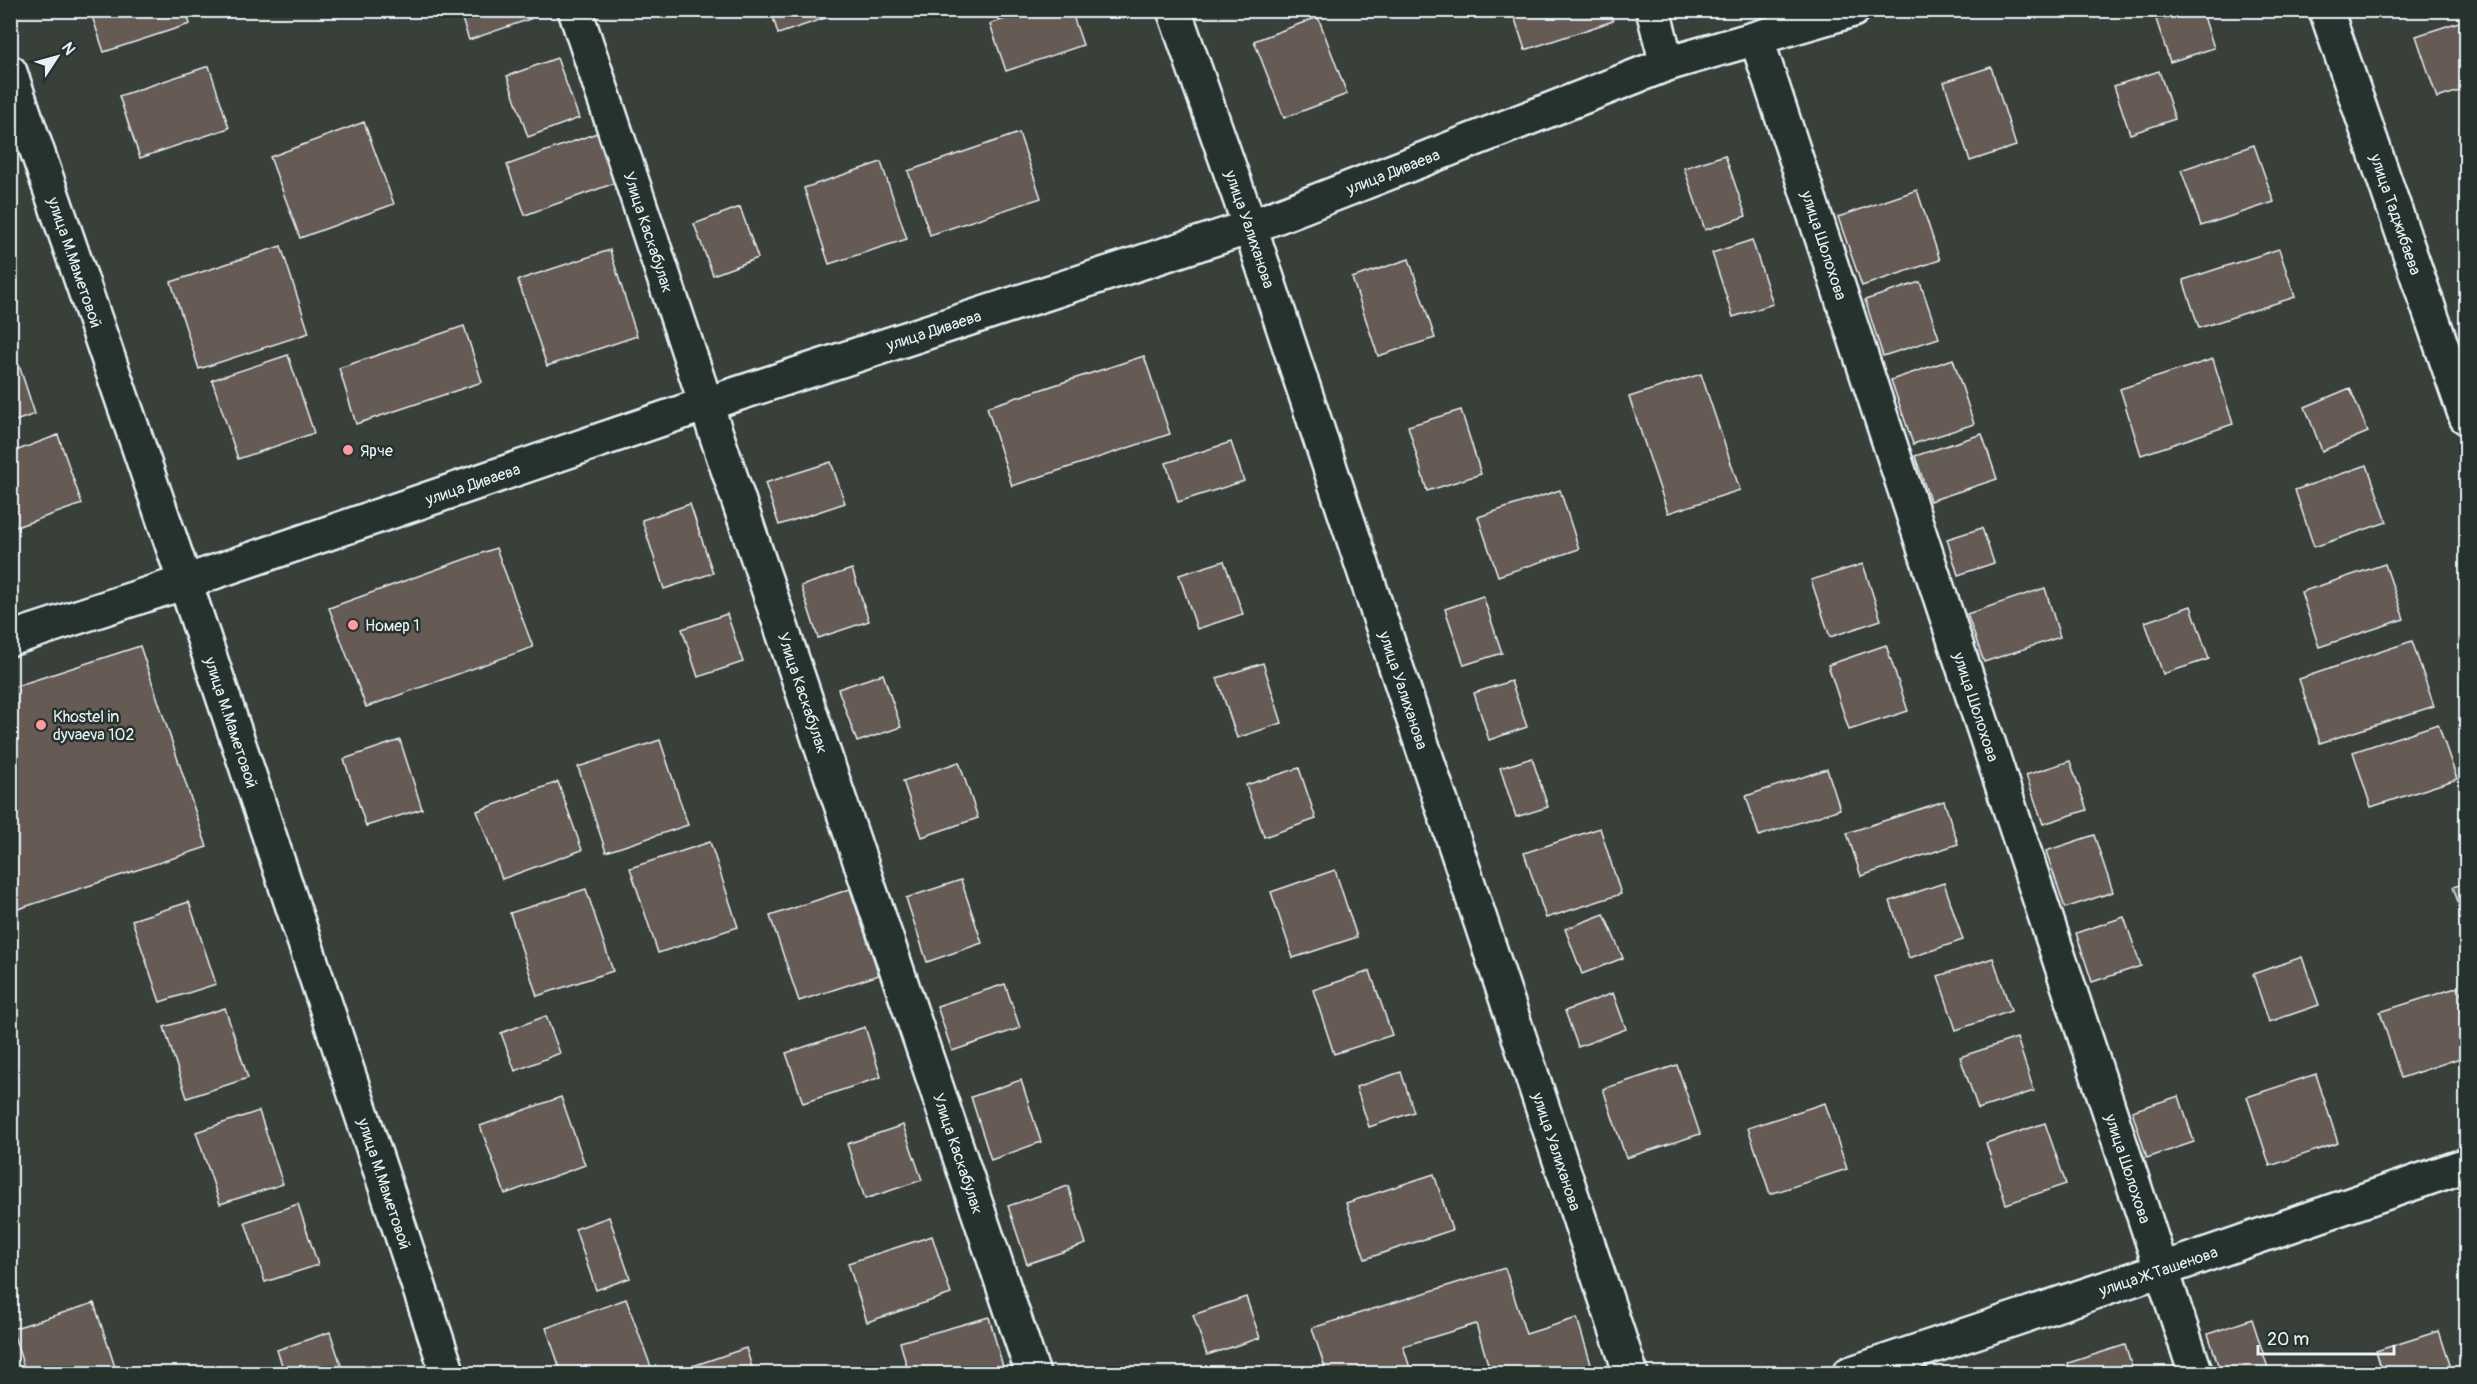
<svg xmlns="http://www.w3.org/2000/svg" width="2477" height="1384" viewBox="0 0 2477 1384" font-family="Pangolin,sans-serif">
<rect width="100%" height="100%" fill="#393f39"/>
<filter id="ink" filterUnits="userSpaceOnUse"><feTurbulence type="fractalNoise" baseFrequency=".0167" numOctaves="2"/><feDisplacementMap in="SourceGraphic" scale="12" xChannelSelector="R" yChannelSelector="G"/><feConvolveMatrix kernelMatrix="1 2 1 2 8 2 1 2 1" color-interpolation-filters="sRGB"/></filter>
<g filter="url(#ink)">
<path fill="#665a55" stroke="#e8f1f8" stroke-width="1.5" d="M90,10H186L190,24L104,52Z
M459,10H527L530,19L469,40Z
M771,10H849L778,34Z
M1031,10H1071L1083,45L1006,71L990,24Z
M1512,10H1609L1613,21L1525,50Z
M2153,10H2202L2214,48L2170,62Z
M1318,17L1347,94L1284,118L1254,41Z
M2465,20L2466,89L2437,98L2416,36Z
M557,58L579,118L528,137L507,76Z
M209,66L229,128L140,158L119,96Z
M1991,67L2016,146L1970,161L1944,82Z
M2159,71L2175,119L2130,134L2114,86Z
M2466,109V128L2461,111Z
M364,122L394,204L300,238L270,157Z
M597,133L615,183L525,215L507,165Z
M1019,133L1041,198L930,235L908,171Z
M2254,145L2274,202L2201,226L2181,170Z
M1725,155L1746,216L1705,230L1684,168Z
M881,162L907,239L829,264L804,188Z
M1917,190L1940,260L1862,286L1838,217Z
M740,207L758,258L713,275L694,224Z
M1752,240L1773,304L1733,317L1712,253Z
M281,246L309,333L199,369L171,282Z
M2279,249L2295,297L2199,328L2183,280Z
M610,250L637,336L547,366L518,280Z
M1409,259L1435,338L1378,356L1352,278Z
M1920,282L1939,338L1883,356L1865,300Z
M464,326L482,382L356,424L339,368Z
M288,355L314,433L238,459L212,380Z
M1144,356L1170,434L1012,486L987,407Z
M1953,359L1974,424L1913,444L1891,380Z
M2213,359L2233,424L2141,455L2120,389Z
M19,365L35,414L10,423V368Z
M1701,374L1740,490L1668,513L1629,397Z
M2350,388L2368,432L2322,451L2305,407Z
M1461,410L1481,474L1427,491L1408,426Z
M1982,434L1997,479L1930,501L1915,456Z
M58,435L82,504L16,527L10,511V453Z
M1231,442L1244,481L1178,502L1166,463Z
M831,462L845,503L779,525L765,483Z
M2367,465L2387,522L2314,547L2295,490Z
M1560,490L1579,549L1498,576L1478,517Z
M690,504L713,573L664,589L642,520Z
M1982,528L1994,563L1958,575L1947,539Z
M496,548L533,647L366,707L329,608Z
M1224,561L1243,614L1197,629L1179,575Z
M1863,564L1881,620L1830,637L1811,580Z
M2385,564L2404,619L2319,647L2301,592Z
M852,569L869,621L818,638L801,586Z
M2045,588L2060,637L1984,662L1967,614Z
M1483,596L1502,653L1464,665L1445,609Z
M2191,606L2209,659L2163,674L2145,622Z
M727,614L743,662L698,677L682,629Z
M2412,641L2434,706L2320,743L2299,679Z
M1886,645L1908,711L1849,730L1828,665Z
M140,646L207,847L15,910L10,895V688Z
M1263,663L1282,723L1237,738L1217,678Z
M883,674L901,727L857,742L838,689Z
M1511,681L1527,727L1489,740L1474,693Z
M2438,724L2457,779L2371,807L2353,752Z
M400,740L422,809L366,826L344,759Z
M660,740L688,825L606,852L578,767Z
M1532,758L1548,807L1516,817L1500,768Z
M2070,761L2087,810L2043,824L2026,775Z
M959,762L978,818L922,837L903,781Z
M1299,768L1316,819L1264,837L1246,785Z
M1827,769L1840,809L1759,836L1746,796Z
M558,782L582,850L502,879L477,811Z
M1944,801L1958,844L1861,876L1847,833Z
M1600,828L1621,894L1546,918L1524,853Z
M2094,835L2113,892L2065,908L2046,851Z
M710,842L738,927L658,953L630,868Z
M1335,870L1357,937L1293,958L1271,892Z
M961,880L982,943L927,962L906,898Z
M1944,883L1963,940L1909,958L1890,901Z
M2466,883V926L2453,887Z
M586,889L613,971L537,996L510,913Z
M850,889L879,975L799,1001L770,916Z
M189,902L216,984L160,1002L132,920Z
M1604,914L1623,958L1582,974L1565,929Z
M2124,917L2141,966L2092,982L2076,933Z
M2302,957L2319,1005L2269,1022L2253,974Z
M1993,958L2011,1011L1956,1030L1938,976Z
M1370,971L1392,1035L1334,1054L1313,990Z
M1005,984L1020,1028L952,1051L937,1006Z
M2459,987L2466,1008V1056L2401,1078L2380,1012Z
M1613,993L1626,1029L1578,1047L1565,1011Z
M225,1008L248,1078L187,1098L164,1027Z
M546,1016L560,1053L515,1071L501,1033Z
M865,1027L881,1077L803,1103L786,1053Z
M2017,1038L2034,1091L1978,1109L1960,1057Z
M1677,1065L1700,1134L1626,1158L1603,1089Z
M1401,1072L1414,1112L1369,1127L1356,1087Z
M2316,1074L2338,1143L2270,1166L2247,1097Z
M1021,1080L1041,1142L991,1160L971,1097Z
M2179,1096L2194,1142L2147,1158L2132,1111Z
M561,1097L585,1165L505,1194L480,1126Z
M1825,1103L1847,1169L1770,1194L1748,1128Z
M259,1111L283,1184L220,1204L196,1132Z
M2045,1123L2066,1184L2006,1204L1986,1143Z
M903,1125L922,1180L865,1199L847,1144Z
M1434,1174L1452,1230L1365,1259L1346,1203Z
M1068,1186L1086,1244L1027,1264L1008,1206Z
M298,1204L318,1265L265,1282L245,1222Z
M609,1217L630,1278L596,1290L575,1229Z
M932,1236L951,1294L867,1322L848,1263Z
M1505,1268L1526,1334L1577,1318L1594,1374H1491L1476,1324L1403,1346L1412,1374H1327L1312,1328Z
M1246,1297L1260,1338L1207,1355L1193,1315Z
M626,1299L651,1367L633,1374H562L546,1328Z
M94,1303L117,1373L26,1374L12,1329Z
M989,1317L1005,1374H909L900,1342Z
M2252,1319L2269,1371L2262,1374H2221L2208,1334Z
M2439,1331L2453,1374H2383L2376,1351Z
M330,1332L344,1374H285L277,1350Z
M2125,1345L2134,1374H2071L2068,1363Z
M746,1348L754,1374H669Z"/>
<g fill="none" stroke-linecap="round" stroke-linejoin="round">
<defs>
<g id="minor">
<path id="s1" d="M575,10L706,404L1033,1374"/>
<path id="s2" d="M1174,10L1250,227L1631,1374"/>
<path d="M1653,10L1667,64"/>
<path id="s3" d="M2326,10L2466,417"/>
<path id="s4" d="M1757,40L2196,1374"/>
<path id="s5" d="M10,72L185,582L448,1374"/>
<path id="s6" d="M10,639L185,582L706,404L1250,227L1667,64L1853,10"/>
<path id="s7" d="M1849,1374L2161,1270L2466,1165"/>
</g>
</defs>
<use href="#minor" stroke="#e8f1f8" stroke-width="38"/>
<use href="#minor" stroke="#26332d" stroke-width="33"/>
</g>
</g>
<g fill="#ff9aa2" stroke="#26332d" stroke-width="2">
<circle cx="348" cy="450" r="6"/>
<circle cx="353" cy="625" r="6"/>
<circle cx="41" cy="725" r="6"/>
</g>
<g text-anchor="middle" stroke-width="5" stroke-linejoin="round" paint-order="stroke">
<g font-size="16" fill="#e8f1f8" stroke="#26332d">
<text dy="6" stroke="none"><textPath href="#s6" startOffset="1460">улица Диваева</textPath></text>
<text dy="6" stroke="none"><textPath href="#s3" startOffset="216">улица Таджибаева</textPath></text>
<text dy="6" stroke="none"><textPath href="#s2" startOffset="232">улица Уалиханова</textPath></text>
<text dy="6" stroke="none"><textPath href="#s1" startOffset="234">Улица Каскабулак</textPath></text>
<text dy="6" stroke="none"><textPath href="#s4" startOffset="216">улица Шолохова</textPath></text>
<text dy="6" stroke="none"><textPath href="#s5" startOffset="201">улица М.Маметовой</textPath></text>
<text dy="6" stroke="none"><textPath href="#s6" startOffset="974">улица Диваева</textPath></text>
<text dy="6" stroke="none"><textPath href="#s6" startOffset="488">улица Диваева</textPath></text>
<text dy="6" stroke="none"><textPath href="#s2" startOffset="718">улица Уалиханова</textPath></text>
<text dy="6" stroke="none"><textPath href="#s1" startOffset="720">Улица Каскабулак</textPath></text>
<text dy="6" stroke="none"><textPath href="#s4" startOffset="702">улица Шолохова</textPath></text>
<text dy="6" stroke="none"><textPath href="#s5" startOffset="687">улица М.Маметовой</textPath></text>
<text dy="6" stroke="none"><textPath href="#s1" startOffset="1206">Улица Каскабулак</textPath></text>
<text dy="6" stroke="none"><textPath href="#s2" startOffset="1204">улица Уалиханова</textPath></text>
<text dy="6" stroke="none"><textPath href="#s4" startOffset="1188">улица Шолохова</textPath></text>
<text dy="6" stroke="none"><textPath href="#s5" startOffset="1173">улица М.Маметовой</textPath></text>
<text dy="6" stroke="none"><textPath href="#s7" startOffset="326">улица Ж.Ташенова</textPath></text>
</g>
<g font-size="16" fill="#e8f1f8" stroke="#26332d" text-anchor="start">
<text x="360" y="456">Ярче</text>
<text x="365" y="631">Номер 1</text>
<text x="53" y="722">Khostel in<tspan x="53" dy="18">dyvaeva 102</tspan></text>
</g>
</g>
<rect width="2477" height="1384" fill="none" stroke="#26332d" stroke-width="36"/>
<rect x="18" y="18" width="2441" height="1348" fill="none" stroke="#e8f1f8" stroke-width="2" filter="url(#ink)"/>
<g transform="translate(57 57) rotate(54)" stroke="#26332d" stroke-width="4.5" paint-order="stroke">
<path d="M0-4.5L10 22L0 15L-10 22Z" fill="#e8f1f8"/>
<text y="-9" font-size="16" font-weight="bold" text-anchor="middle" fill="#e8f1f8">N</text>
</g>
<path d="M2258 1345v9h136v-9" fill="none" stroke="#e8f1f8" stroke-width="3"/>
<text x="2267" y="1345" font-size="18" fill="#e8f1f8" stroke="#26332d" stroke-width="4.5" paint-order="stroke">20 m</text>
</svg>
